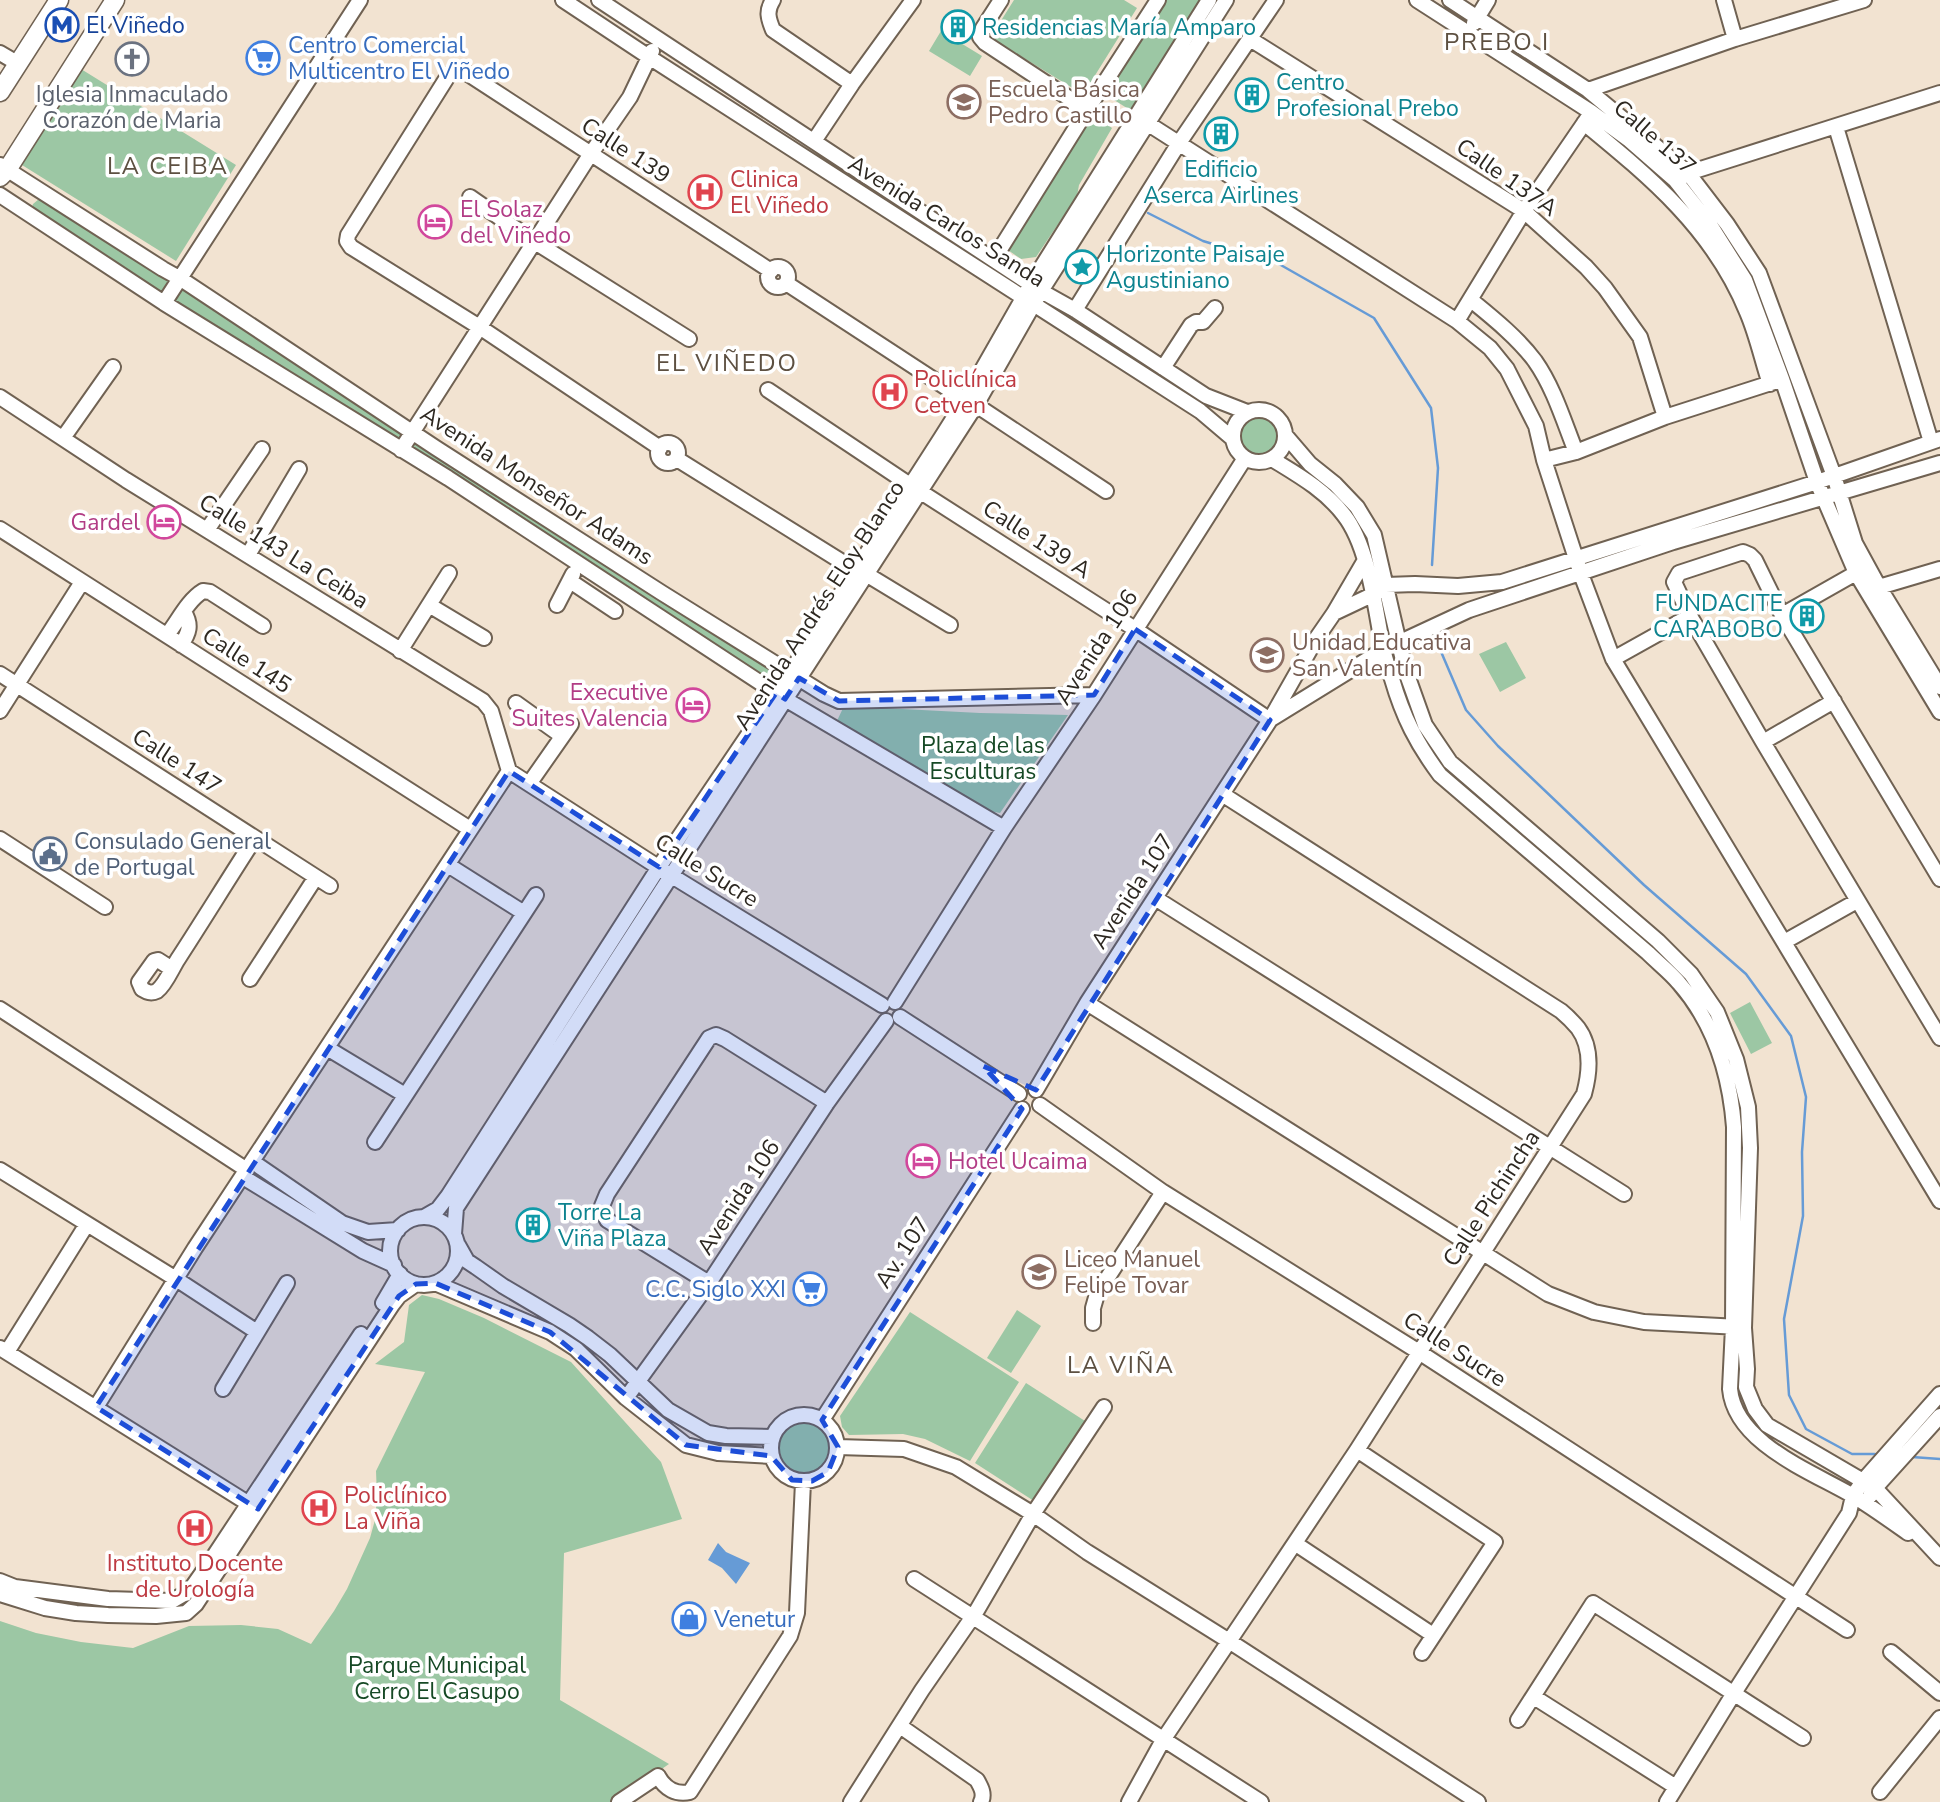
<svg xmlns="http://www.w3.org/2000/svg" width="1940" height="1802" viewBox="0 0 1940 1802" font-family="'Nunito Sans',sans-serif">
<rect width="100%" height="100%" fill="#f2e3d1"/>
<path fill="#9cc7a4" d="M1014,0H1124L1137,8L1084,93L1079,92L993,39L992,35Z
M1163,0H1201L1130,110L1103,93Z
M941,31L982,56L970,76L929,51Z
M81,69L236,165L176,261L22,165Z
M1091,113L1112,128L1079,185L1077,196L1036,257L1021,259L1005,248Z
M45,194L790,673L776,693L30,215L33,204Z
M1236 436a23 23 0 1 1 46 0a23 23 0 1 1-46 0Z
M1506,642L1526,678L1500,692L1479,654Z
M844,706L980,713L1068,715L1000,813L984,810L836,723Z
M1750,1002L1772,1043L1751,1054L1730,1013Z
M422,1295L439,1299L484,1318L571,1362L661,1462L682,1519L564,1553L560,1700L669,1764L614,1802H0V1621L36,1633L81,1642L133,1648L189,1626L241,1625L278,1629L311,1644L334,1611L347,1589L370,1538L375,1520L377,1497L376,1471L425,1372L375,1364L404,1342L409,1305Z
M1017,1310L1041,1326L1011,1373L987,1358Z
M910,1312L1019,1382L970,1461L925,1439L903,1434L849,1435L842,1427L840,1416Z
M1026,1383L1085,1421L1034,1501L975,1463Z
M779 1448a26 26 0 1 1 52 0a26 26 0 1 1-52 0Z"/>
<path fill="#669bd6" d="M718,1543L726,1552L750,1563L736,1584L722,1568L708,1560Z"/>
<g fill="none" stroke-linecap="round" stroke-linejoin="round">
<path stroke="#669bd6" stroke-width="2.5" d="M1148,213L1203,241L1279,264L1374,318L1431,408L1438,468L1432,565
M1439,647L1466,710L1498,746L1644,885L1746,974L1791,1036L1806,1097L1802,1152L1803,1216L1784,1319L1789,1395L1806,1429L1852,1454H1875
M1912,1457L1940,1459"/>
<defs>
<path id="minor" d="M563,0L649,57L1200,411L1233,439
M599,0L1041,291L1075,310L1206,396L1247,412
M773,0C766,11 768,18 773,30L852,84
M1001,0L983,28L980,37L985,43L1087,110
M1417,0L1591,112L1628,139L1675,180L1709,223L1745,280L1782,379L1817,482L1856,573L1940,712
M1450,0L1588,90L1688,173L1727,224L1759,273L1834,476L1855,543L1879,587L1940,687
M1724,0L1735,39
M1474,23L1488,0
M1250,39L1524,211L1586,267L1605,288L1640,337L1665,417
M0,53L17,63
M1588,90L1735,39L1864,0
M1147,123L1457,321L1490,348L1507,369L1536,426L1544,460L1581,574L1613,659L1940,1201
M1584,123C1651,178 1713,229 1747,312C1757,335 1762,360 1770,384
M1836,127L1931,442
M814,141L852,84L913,0
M0,165L163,269L181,279L436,448L662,593L824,694L839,701L1094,695
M1682,177L1688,173L1940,93
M0,195L164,303L448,478L785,699L1004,828
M470,197L535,242L689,339
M994,259L1087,110L1158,0
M768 277a10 10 0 1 1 20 0a10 10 0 1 1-20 0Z
M786,283L965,400
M1471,300C1493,318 1518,338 1535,361C1554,388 1564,422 1576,452
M164,303L360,0
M1075,310L1179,143L1276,0
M1457,321L1524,211L1589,116
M1163,368L1191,325L1196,322H1203L1215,308
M768,390L910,485L1135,629L1270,720
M0,397L126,480L483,701L491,711L509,771
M976,405L1106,491
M1233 436a26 26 0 1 1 52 0a26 26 0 1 1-52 0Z
M1286,436L1310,464L1335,484L1357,507L1374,535L1405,669L1425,725L1450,762L1658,941L1691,974L1717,1012L1736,1059L1748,1107L1750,1148L1744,1328L1747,1369L1746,1387L1755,1409L1767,1425L1875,1488L1940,1558
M63,438L113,367
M658 453a10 10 0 1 1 20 0a10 10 0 1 1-20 0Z
M660,448L481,328L351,247L347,241L348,235L448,76L455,71L462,70L771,271
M401,450L590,155L630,97L652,51
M677,459L855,570
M1272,459C1298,475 1325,490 1344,515C1369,547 1375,608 1383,648C1385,659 1389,669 1392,679C1403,717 1417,744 1440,775L1648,953C1658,963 1670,972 1679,983C1714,1023 1730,1075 1734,1127L1733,1327L1730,1389C1735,1444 1813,1472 1855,1497C1873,1508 1891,1521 1908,1533
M1544,460L1576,452L1665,417L1777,381
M0,529L470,829
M207,530L262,449
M248,555L299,469
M866,574L950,625
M570,581L615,611
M1879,587L1940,569
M429,605L484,638
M557,605L573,574
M1334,613L1365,560
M1782,615L1856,573
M167,635C178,621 188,600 203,591L210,592L263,626
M181,645C189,633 192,625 184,612
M400,651L449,573
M1613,659L1690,616
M0,674L330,886
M516,703L562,736
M0,711L82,582
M1271,719L1383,650L1469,610L1673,542L1940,463
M1763,742L1834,701
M509,771L672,876L882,1005
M529,784L571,724
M0,839L105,907
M448,865L524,913
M1940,879L1782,615L1755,560L1750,555L1743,552L1679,573L1674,582L1690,616L1763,742L1940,1038
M1155,898L1624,1194
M1784,942L1857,901
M172,969L158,960L154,961L139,982L142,989C147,992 151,994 157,991C166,984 172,968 178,959C204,919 229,878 255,838
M250,979L316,877
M895,1002L1004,828L1094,695L1245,458
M1087,1003L1548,1294L1594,1312L1644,1322L1739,1327
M0,1009L247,1170
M900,1017L1019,1094
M327,1048L405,1095
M1036,1090L1087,1003L1270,720L1316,639L1334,613L1372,595L1386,585L1415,584L1458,586L1502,582L1817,482L1940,439
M1040,1105L1163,1192L1419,1352L1847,1630
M375,1142L536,895
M253,1162L342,1223L368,1232L398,1230
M0,1170L176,1279L257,1332
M243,1177L363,1251L394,1265
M424,1217L438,1209L448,1196L659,867L790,673L941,438L965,400L1031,284L1209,0
M390 1251a34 34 0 1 1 68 0a34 34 0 1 1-68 0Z
M454,1234L456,1208L976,405L1041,291L1226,0
M458,1245L467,1261L476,1267L503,1286L569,1325L588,1338L610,1355L668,1410L708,1433L726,1436L772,1437
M435,1283L550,1332L576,1349L626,1398L686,1445L718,1453L771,1456
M709,1283L607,1220L602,1206L607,1194L709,1038L716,1035L725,1039L827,1103
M383,1303L400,1274
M1093,1323V1308L1097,1294L1163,1192
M0,1348L254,1507
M7,1352L87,1224
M223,1389L287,1283
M626,1398L709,1283L827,1103L886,1021
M96,1407L195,1248L509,771
M771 1448a33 33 0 1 1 66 0a33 33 0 1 1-66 0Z
M822,1420L1022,1109
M838,1447L904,1449L956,1467L1033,1514L1087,1552L1229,1641L1478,1802
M1357,1450L1495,1542L1422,1653
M1870,1496L1875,1488L1940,1416
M1296,1544L1433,1635
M914,1579L1261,1802
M0,1581L15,1587L108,1599L172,1601L184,1594L193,1586L210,1562L361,1334
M0,1594L45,1608L76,1613L108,1615L156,1616L186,1613L196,1604L392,1305L399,1296L416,1284
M1891,1652L1940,1693
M1534,1697L1676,1787
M1518,1720L1593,1603L1803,1738
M900,1726L977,1780C981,1787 985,1794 981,1802
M1880,1792L1940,1718
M619,1802L658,1776C665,1789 676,1795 690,1792L790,1636L797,1613L803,1482
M851,1802L922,1690L976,1612L1033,1514L1104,1407
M1129,1802L1163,1740L1357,1450L1584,1094C1590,1072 1592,1047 1578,1028C1573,1022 1567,1016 1561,1011L1222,794
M1667,1802L1734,1693L1849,1513L1853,1496L1863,1481L1940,1394"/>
<path id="major" d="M0,92L59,0
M0,177L7,170L115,0"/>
</defs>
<use href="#minor" stroke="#706253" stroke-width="18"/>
<use href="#major" stroke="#706253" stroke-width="21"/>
<use href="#minor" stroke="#fff" stroke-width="14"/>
<use href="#major" stroke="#fff" stroke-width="18"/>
</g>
<path fill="#1d4ed8" fill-opacity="0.2" stroke="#1d4ed8" stroke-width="5" stroke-dasharray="14 9" stroke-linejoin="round" d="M1135,629L1270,720L1036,1090L983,1066L1022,1109L822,1420L838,1447L828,1472L812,1481L792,1480L771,1456L686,1445L550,1332L435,1283L416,1284L399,1296L258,1509L96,1407L509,771L659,867L776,693L785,699L799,678L839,701L1094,695Z"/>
<defs>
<symbol id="metro-ring" viewBox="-11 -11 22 22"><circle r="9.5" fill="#fff" stroke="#1a4fb4" stroke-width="1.5"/><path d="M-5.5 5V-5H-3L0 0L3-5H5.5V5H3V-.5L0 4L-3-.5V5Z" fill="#1a4fb4"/></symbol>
<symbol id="building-ring" viewBox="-11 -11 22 22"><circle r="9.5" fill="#fff" stroke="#0f9aa8" stroke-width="1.5"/><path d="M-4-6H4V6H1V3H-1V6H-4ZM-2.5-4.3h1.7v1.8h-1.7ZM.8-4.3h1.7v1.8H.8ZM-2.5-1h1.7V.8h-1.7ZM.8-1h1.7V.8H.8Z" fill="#0f9aa8"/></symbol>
<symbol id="supermarket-ring" viewBox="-11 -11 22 22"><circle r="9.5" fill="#fff" stroke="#3f7fe0" stroke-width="1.5"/><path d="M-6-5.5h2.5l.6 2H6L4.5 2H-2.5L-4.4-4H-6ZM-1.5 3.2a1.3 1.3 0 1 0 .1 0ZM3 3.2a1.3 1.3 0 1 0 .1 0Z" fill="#3f7fe0"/></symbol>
<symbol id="church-ring" viewBox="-11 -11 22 22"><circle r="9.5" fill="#fff" stroke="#6b7280" stroke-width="1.5"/><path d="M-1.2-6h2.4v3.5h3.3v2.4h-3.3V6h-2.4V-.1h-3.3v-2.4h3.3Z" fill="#6b7280"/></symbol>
<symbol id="school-ring" viewBox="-11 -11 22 22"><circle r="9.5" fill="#fff" stroke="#8d6e63" stroke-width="1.5"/><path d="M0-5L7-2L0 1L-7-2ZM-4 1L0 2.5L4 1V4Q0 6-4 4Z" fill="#8d6e63"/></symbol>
<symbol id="hospital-ring" viewBox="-11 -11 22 22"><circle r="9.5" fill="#fff" stroke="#e0444e" stroke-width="1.5"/><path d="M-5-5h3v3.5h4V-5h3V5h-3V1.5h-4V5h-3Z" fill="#e0444e"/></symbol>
<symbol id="hotel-ring" viewBox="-11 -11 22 22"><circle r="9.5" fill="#fff" stroke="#d1479c" stroke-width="1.5"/><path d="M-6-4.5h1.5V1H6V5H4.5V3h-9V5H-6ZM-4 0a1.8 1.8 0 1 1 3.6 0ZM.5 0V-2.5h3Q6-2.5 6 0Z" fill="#d1479c"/></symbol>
<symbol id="sight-ring" viewBox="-11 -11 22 22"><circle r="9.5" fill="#fff" stroke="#0f9aa8" stroke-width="1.5"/><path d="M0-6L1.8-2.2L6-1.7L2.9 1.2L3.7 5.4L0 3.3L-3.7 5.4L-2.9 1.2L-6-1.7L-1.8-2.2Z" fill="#0f9aa8"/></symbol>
<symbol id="civic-ring" viewBox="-11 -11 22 22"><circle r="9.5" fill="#fff" stroke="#5c6f8a" stroke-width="1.5"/><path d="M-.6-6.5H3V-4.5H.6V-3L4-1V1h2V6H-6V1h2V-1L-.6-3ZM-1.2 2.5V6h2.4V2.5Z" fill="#5c6f8a"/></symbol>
<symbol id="shop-ring" viewBox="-11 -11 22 22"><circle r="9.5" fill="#fff" stroke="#3f7fe0" stroke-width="1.5"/><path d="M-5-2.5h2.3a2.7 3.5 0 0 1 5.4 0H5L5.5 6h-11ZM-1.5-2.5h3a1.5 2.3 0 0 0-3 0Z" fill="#3f7fe0"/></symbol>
</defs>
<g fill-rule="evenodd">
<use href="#metro-ring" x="43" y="6" width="38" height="38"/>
<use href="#building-ring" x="939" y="8" width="38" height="38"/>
<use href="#supermarket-ring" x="244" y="39" width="38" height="38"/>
<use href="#church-ring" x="113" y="40" width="38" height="38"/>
<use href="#building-ring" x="1233" y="76" width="38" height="38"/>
<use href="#school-ring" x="945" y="83" width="38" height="38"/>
<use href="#building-ring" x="1202" y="115" width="38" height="38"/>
<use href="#hospital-ring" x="686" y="173" width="38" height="38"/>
<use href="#hotel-ring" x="416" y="203" width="38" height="38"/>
<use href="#sight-ring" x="1063" y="248" width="38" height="38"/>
<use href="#hospital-ring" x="871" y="373" width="38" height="38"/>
<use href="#hotel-ring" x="145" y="503" width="38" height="38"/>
<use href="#building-ring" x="1788" y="597" width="38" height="38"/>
<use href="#school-ring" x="1248" y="636" width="38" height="38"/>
<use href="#hotel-ring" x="674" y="686" width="38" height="38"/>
<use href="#civic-ring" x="31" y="835" width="38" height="38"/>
<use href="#hotel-ring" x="904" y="1142" width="38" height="38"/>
<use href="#building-ring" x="514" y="1206" width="38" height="38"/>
<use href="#school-ring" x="1020" y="1253" width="38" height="38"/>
<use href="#supermarket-ring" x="791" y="1270" width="38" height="38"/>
<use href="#hospital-ring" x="300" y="1489" width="38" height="38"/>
<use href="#hospital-ring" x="176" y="1509" width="38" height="38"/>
<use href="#shop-ring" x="670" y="1600" width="38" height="38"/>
</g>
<g text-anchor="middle" stroke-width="7" stroke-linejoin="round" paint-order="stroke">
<g font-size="23" fill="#164399" stroke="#fff" text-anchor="start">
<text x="86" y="33">El Viñedo</text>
</g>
<g font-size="23" fill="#0d838f" stroke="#fff" text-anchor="start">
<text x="982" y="35">Residencias María Amparo</text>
<text x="1276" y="90">Centro<tspan x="1276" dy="26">Profesional Prebo</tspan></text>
<text x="1221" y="177" text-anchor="middle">Edificio<tspan x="1221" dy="26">Aserca Airlines</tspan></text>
<text x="1106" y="262">Horizonte Paisaje<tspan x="1106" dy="26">Agustiniano</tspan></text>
<text x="1783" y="611" text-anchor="end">FUNDACITE<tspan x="1783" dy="26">CARABOBO</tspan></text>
<text x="558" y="1220">Torre La<tspan x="558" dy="26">Viña Plaza</tspan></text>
</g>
<g font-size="23" fill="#366cbe" stroke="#fff" text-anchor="start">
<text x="288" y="53">Centro Comercial<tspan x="288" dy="26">Multicentro El Viñedo</tspan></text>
<text x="786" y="1297" text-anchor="end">C.C. Siglo XXI</text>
<text x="714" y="1627">Venetur</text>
</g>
<g font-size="23" fill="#785e54" stroke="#fff" text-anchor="start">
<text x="988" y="97">Escuela Básica<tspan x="988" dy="26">Pedro Castillo</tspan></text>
<text x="1292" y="650">Unidad Educativa<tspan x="1292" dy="26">San Valentín</tspan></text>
<text x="1064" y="1267">Liceo Manuel<tspan x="1064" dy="26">Felipe Tovar</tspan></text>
</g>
<g font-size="23" fill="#5b616d" stroke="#fff">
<text x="132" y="102">Iglesia Inmaculado<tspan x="132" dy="26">Corazón de Maria</tspan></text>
</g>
<g font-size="23" fill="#2d2821" stroke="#fff">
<text transform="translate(1655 137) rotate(41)" y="8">Calle 137</text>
<text transform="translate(626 150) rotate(33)" y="8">Calle 139</text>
<text transform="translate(1507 177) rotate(35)" y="8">Calle 137A</text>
<text transform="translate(947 221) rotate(32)" y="8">Avenida Carlos Sanda</text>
<text transform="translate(537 485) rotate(33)" y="8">Avenida Monseñor Adams</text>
<text transform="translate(1037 539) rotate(33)" y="8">Calle 139 A</text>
<text transform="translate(284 551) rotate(32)" y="8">Calle 143 La Ceiba</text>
<text transform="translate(819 605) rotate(-57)" y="8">Avenida Andrés Eloy Blanco</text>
<text transform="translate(1096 647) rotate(-57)" y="8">Avenida 106</text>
<text transform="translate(247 660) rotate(33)" y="8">Calle 145</text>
<text transform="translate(177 761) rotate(33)" y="8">Calle 147</text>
<text transform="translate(707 870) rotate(32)" y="8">Calle Sucre</text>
<text transform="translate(1132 891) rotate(-57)" y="8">Avenida 107</text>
<text transform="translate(738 1197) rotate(-57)" y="8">Avenida 106</text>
<text transform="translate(1491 1198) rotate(-57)" y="8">Calle Pichincha</text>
<text transform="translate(902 1252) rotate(-57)" y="8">Av. 107</text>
<text transform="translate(1455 1349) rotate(33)" y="8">Calle Sucre</text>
</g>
<g font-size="23" fill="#be3a42" stroke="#fff" text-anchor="start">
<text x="730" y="187">Clinica<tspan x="730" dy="26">El Viñedo</tspan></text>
<text x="914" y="387">Policlínica<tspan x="914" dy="26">Cetven</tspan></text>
<text x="344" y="1503">Policlínico<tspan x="344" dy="26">La Viña</tspan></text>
<text x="195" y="1571" text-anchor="middle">Instituto Docente<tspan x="195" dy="26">de Urología</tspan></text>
</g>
<g font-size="23" fill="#b23c85" stroke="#fff" text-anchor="start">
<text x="460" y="217">El Solaz<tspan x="460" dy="26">del Viñedo</tspan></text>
<text x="140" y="530" text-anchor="end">Gardel</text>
<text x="668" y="700" text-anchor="end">Executive<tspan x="668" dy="26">Suites Valencia</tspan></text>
<text x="948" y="1169">Hotel Ucaima</text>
</g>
<g font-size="23" fill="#164925" stroke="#fff">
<text x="983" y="753">Plaza de las<tspan x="983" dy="26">Esculturas</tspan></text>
<text x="437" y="1673">Parque Municipal<tspan x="437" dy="26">Cerro El Casupo</tspan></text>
</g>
<g font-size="23" fill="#4e5e75" stroke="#fff" text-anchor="start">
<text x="74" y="849">Consulado General<tspan x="74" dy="26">de Portugal</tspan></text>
</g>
<g font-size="24" letter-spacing="2" fill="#5d5041" stroke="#fff">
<text x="1497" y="50">PREBO I</text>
<text x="168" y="174">LA CEIBA</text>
<text x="727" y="371">EL VIÑEDO</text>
<text x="1121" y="1373">LA VIÑA</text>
</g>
</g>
</svg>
